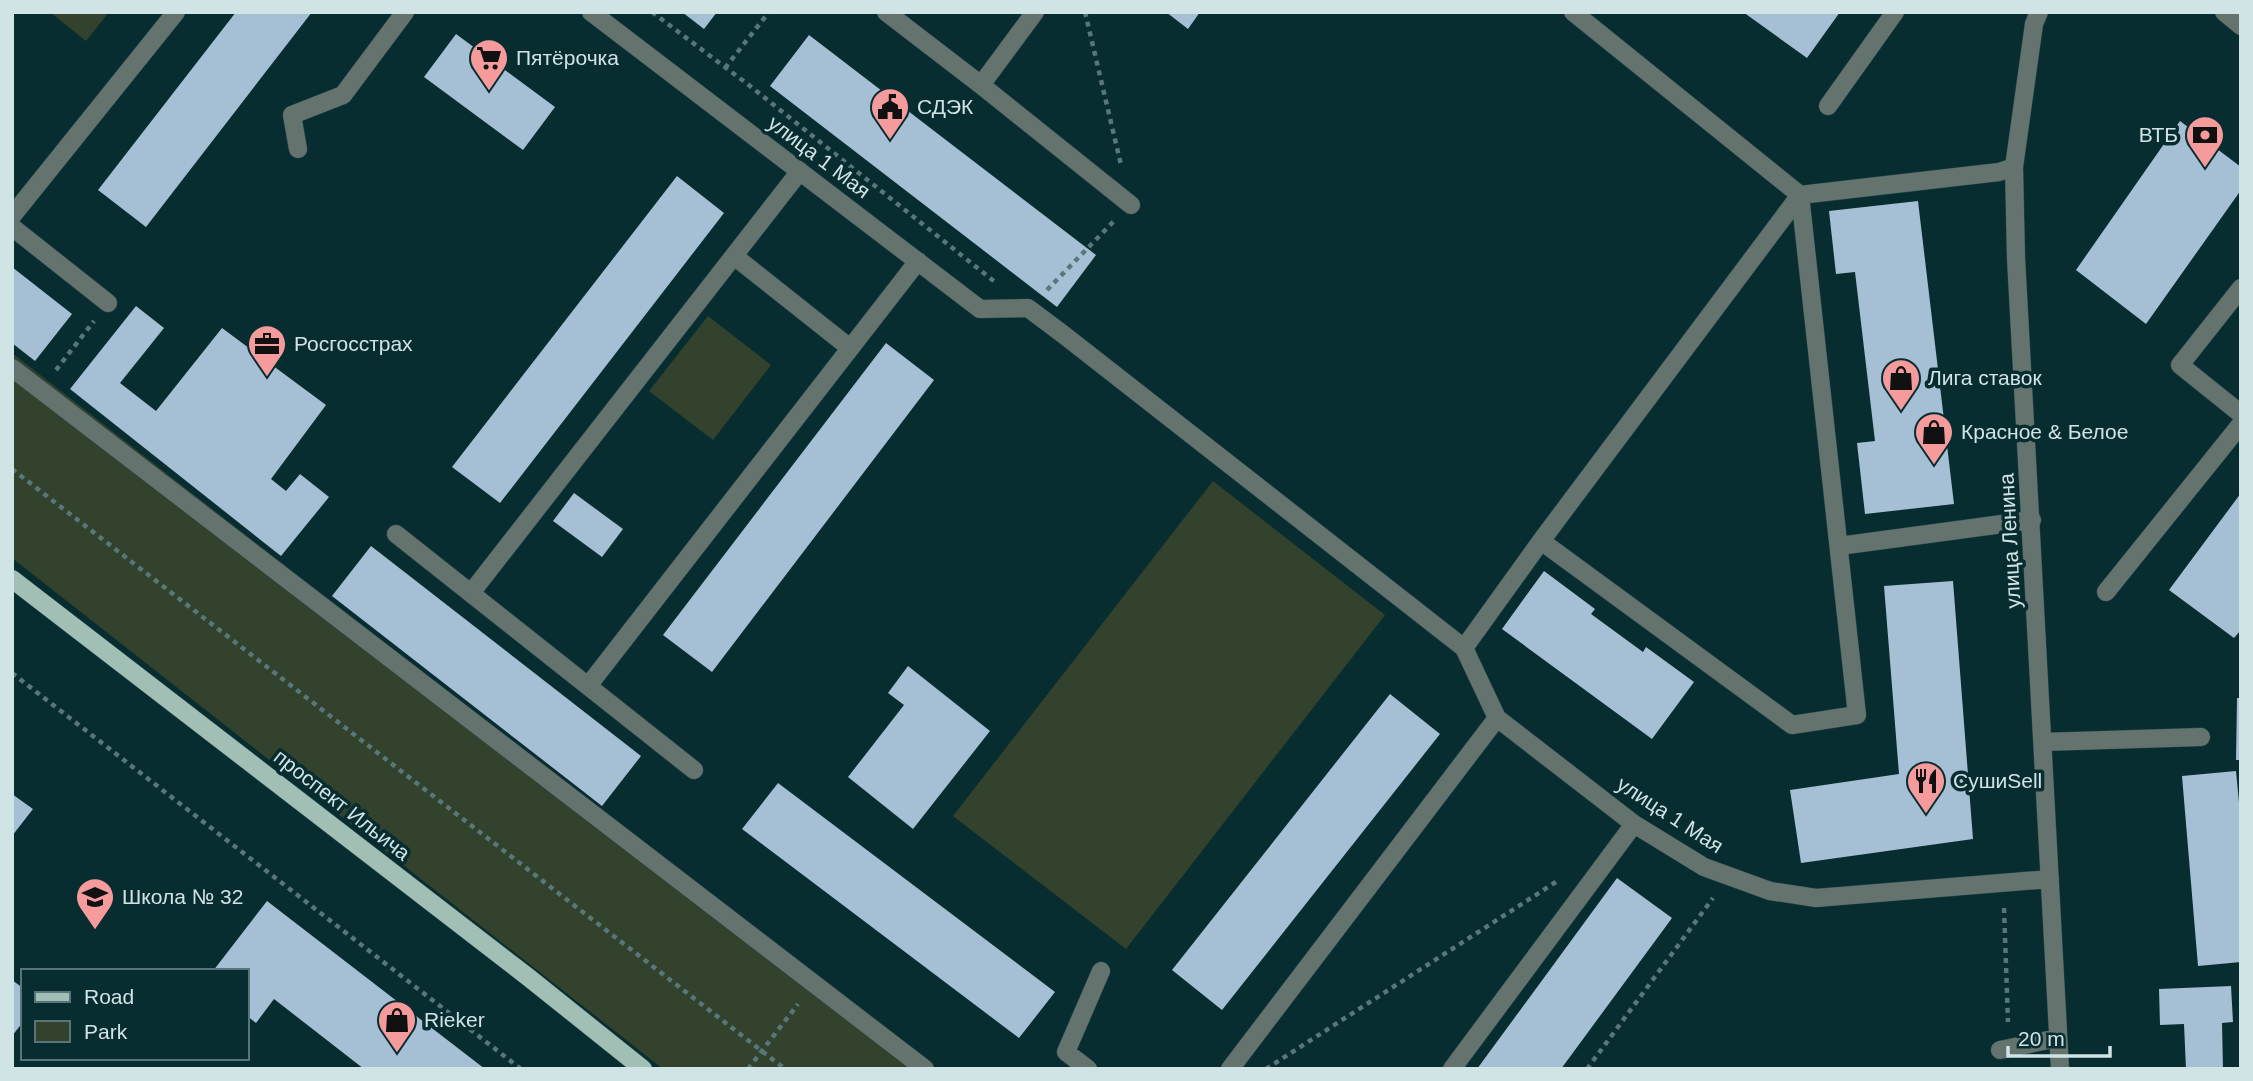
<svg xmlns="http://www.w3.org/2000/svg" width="2253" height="1081" viewBox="0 0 2253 1081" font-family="Helvetica,sans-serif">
<rect width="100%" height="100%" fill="#082d31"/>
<path fill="#32422c" d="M50,12H109L86,41Z
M708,316L771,365L713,440L649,391Z
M12,353L931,1069H663L12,558Z
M1213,481L1385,615L1126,949L953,816Z"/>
<path fill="#a5c0d4" d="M236,12H312L146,227L98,190Z
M682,12H717L704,29Z
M1166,12H1200L1188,29Z
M1743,12H1840L1807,58Z
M456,34L555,107L523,150L424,77Z
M809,35L1096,255L1057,307L770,86Z
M2180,121L2241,167V190L2146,324L2076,270Z
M677,176L724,213L500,503L452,467Z
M1918,201L1954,504L1865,514L1857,443L1875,441L1855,272L1836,274L1829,211Z
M12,267L72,314L35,361L12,343Z
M136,306L164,328L120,383L156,411L222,328L326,405L271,479L286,491L300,474L329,497L281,556L70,389Z
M886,343L934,380L712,672L663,635Z
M574,493L623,529L602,557L553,521Z
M2241,493V630L2234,638L2169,590Z
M371,546L641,756L602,806L332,596Z
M1544,571L1595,609L1591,614L1643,652L1646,647L1694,682L1652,739L1502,629Z
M1953,581L1973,839L1801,863L1790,790L1899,774L1884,586Z
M908,666L990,731L913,829L848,777L904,705L888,693Z
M1390,694L1440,734L1222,1010L1172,970Z
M2237,698H2241V760H2236Z
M2236,771L2241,823V962L2198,966L2182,776Z
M778,783L1055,992L1019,1038L742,829Z
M12,794L33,809L12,836Z
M1617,878L1672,918L1561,1069H1477Z
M267,901L485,1069H364L274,999L256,1023L247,1016V971H213Z
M12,980L23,988V1022L12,1036Z
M2231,986L2233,1022L2222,1023L2223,1069H2186L2184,1024L2160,1025L2159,989Z"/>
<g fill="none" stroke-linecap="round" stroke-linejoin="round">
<defs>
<path id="minor" d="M591,12L980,309L1028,308L1064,335L1464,648L1497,718L1634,824L1704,867L1770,891L1816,898L2050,879
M886,12L981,85L1035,12
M2039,12L2034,24L2014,167L2016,258L2060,1069
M2224,12L2241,26
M981,85L1131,205
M1828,106L1895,12
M298,149L292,115L343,95L405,12
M12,216L176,12
M12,227L108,303
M734,256L850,348
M2241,288L2180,365L2241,414
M12,368L925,1069
M396,534L694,770
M1541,541L1800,195L1573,12
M1839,546L2032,520
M2106,592L2241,424
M471,593L800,171
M1464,648L1541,541L1792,725L1857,715L1800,195L1999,172L2014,167
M588,686L918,261
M2043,742L2201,737
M2000,1050L2058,1038
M1088,1069L1066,1052L1101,971
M1230,1069L1497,718
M1452,1069L1634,824"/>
<path id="major" d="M12,579L528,977L643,1069"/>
</defs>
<use href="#minor" stroke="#284a4e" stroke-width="19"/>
<use href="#major" stroke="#284a4e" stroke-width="19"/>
<path stroke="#59777a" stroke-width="4.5" stroke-dasharray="5 5" stroke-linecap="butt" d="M652,12L750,86L995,282
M1085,12L1121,165
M725,68L769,12
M1047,290L1114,221
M56,370L94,321
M12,469L785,1069
M12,673L521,1069
M2004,908L2008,1022
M748,1069L798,1004
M1266,1069L1559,880
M1587,1069L1713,898"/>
<use href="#minor" stroke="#65736e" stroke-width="18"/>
<use href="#major" stroke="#a2bfb5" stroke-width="18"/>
</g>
<defs>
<symbol id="supermarket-pin" viewBox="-11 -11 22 30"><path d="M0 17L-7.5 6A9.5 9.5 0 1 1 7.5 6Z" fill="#f59b9c" stroke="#082d31"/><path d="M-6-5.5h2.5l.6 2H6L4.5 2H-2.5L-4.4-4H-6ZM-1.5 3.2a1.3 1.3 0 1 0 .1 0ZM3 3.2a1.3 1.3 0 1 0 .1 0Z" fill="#111"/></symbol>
<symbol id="civic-pin" viewBox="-11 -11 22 30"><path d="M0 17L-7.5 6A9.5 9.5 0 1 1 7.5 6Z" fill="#f59b9c" stroke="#082d31"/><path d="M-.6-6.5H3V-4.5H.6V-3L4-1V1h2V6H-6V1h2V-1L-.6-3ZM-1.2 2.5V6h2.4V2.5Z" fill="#111"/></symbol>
<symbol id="bank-pin" viewBox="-11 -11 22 30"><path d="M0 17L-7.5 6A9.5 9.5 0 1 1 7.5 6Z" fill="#f59b9c" stroke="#082d31"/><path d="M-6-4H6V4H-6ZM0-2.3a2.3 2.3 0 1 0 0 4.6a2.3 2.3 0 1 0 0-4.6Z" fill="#111"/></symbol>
<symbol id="office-pin" viewBox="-11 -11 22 30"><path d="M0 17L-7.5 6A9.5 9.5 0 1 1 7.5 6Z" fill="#f59b9c" stroke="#082d31"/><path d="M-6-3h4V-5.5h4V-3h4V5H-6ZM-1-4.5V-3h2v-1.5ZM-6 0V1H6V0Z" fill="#111"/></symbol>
<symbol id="shop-pin" viewBox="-11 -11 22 30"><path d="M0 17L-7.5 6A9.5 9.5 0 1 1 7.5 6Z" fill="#f59b9c" stroke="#082d31"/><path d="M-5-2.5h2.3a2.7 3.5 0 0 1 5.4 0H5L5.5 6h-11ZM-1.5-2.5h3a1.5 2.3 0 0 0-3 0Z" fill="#111"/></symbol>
<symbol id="restaurant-pin" viewBox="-11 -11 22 30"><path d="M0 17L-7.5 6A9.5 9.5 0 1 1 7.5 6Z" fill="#f59b9c" stroke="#082d31"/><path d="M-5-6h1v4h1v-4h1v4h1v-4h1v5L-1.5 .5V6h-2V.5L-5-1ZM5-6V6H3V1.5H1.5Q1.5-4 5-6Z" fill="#111"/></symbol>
<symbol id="school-pin" viewBox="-11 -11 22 30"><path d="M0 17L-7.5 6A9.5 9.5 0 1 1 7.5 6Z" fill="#f59b9c" stroke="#082d31"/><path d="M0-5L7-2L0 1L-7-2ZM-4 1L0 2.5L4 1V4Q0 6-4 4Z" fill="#111"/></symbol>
</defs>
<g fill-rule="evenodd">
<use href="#supermarket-pin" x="467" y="36" width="44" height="60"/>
<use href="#civic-pin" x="868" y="85" width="44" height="60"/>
<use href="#bank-pin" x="2183" y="113" width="44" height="60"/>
<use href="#office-pin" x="245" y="322" width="44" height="60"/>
<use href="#shop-pin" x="1879" y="356" width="44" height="60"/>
<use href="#shop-pin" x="1912" y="410" width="44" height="60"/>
<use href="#restaurant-pin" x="1904" y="759" width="44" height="60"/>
<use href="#school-pin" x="73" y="875" width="44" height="60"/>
<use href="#shop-pin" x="375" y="998" width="44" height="60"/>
</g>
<g text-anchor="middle" stroke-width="7" stroke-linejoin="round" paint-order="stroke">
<g font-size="21" fill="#d0e3e5" stroke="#082d31" text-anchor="start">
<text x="516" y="65">Пятёрочка</text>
<text x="917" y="114">СДЭК</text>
<text x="2178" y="142" text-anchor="end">ВТБ</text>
<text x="294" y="351">Росгосстрах</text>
<text x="1928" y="385">Лига ставок</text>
<text x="1961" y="439">Красное &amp; Белое</text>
<text x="1953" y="788">СушиSell</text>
<text x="122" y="904">Школа № 32</text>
<text x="424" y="1027">Rieker</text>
</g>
<g font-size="21" fill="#d0e3e5" stroke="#082d31">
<text transform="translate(819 157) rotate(37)" y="7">улица 1 Мая</text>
<text transform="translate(2010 541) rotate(-93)" y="7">улица Ленина</text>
<text transform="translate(342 805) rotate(38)" y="7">проспект Ильича</text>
<text transform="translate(1670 815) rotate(33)" y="7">улица 1 Мая</text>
</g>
</g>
<rect width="2253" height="1081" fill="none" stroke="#d0e3e5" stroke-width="28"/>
<rect x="21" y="969" width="228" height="91" fill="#082d31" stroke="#587679" stroke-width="2"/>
<rect x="35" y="992" width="35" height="10" fill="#a2bfb5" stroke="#587679" stroke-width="2"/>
<text x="84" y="1004" font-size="21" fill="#d0e3e5">Road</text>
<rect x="35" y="1021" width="35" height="21" fill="#32422c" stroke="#587679" stroke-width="2"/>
<text x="84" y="1039" font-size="21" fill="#d0e3e5">Park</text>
<path d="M2008 1046v10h102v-10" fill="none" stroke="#d0e3e5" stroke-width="3.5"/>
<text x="2018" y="1046" font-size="21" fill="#d0e3e5" stroke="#082d31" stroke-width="5" paint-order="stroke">20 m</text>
</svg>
